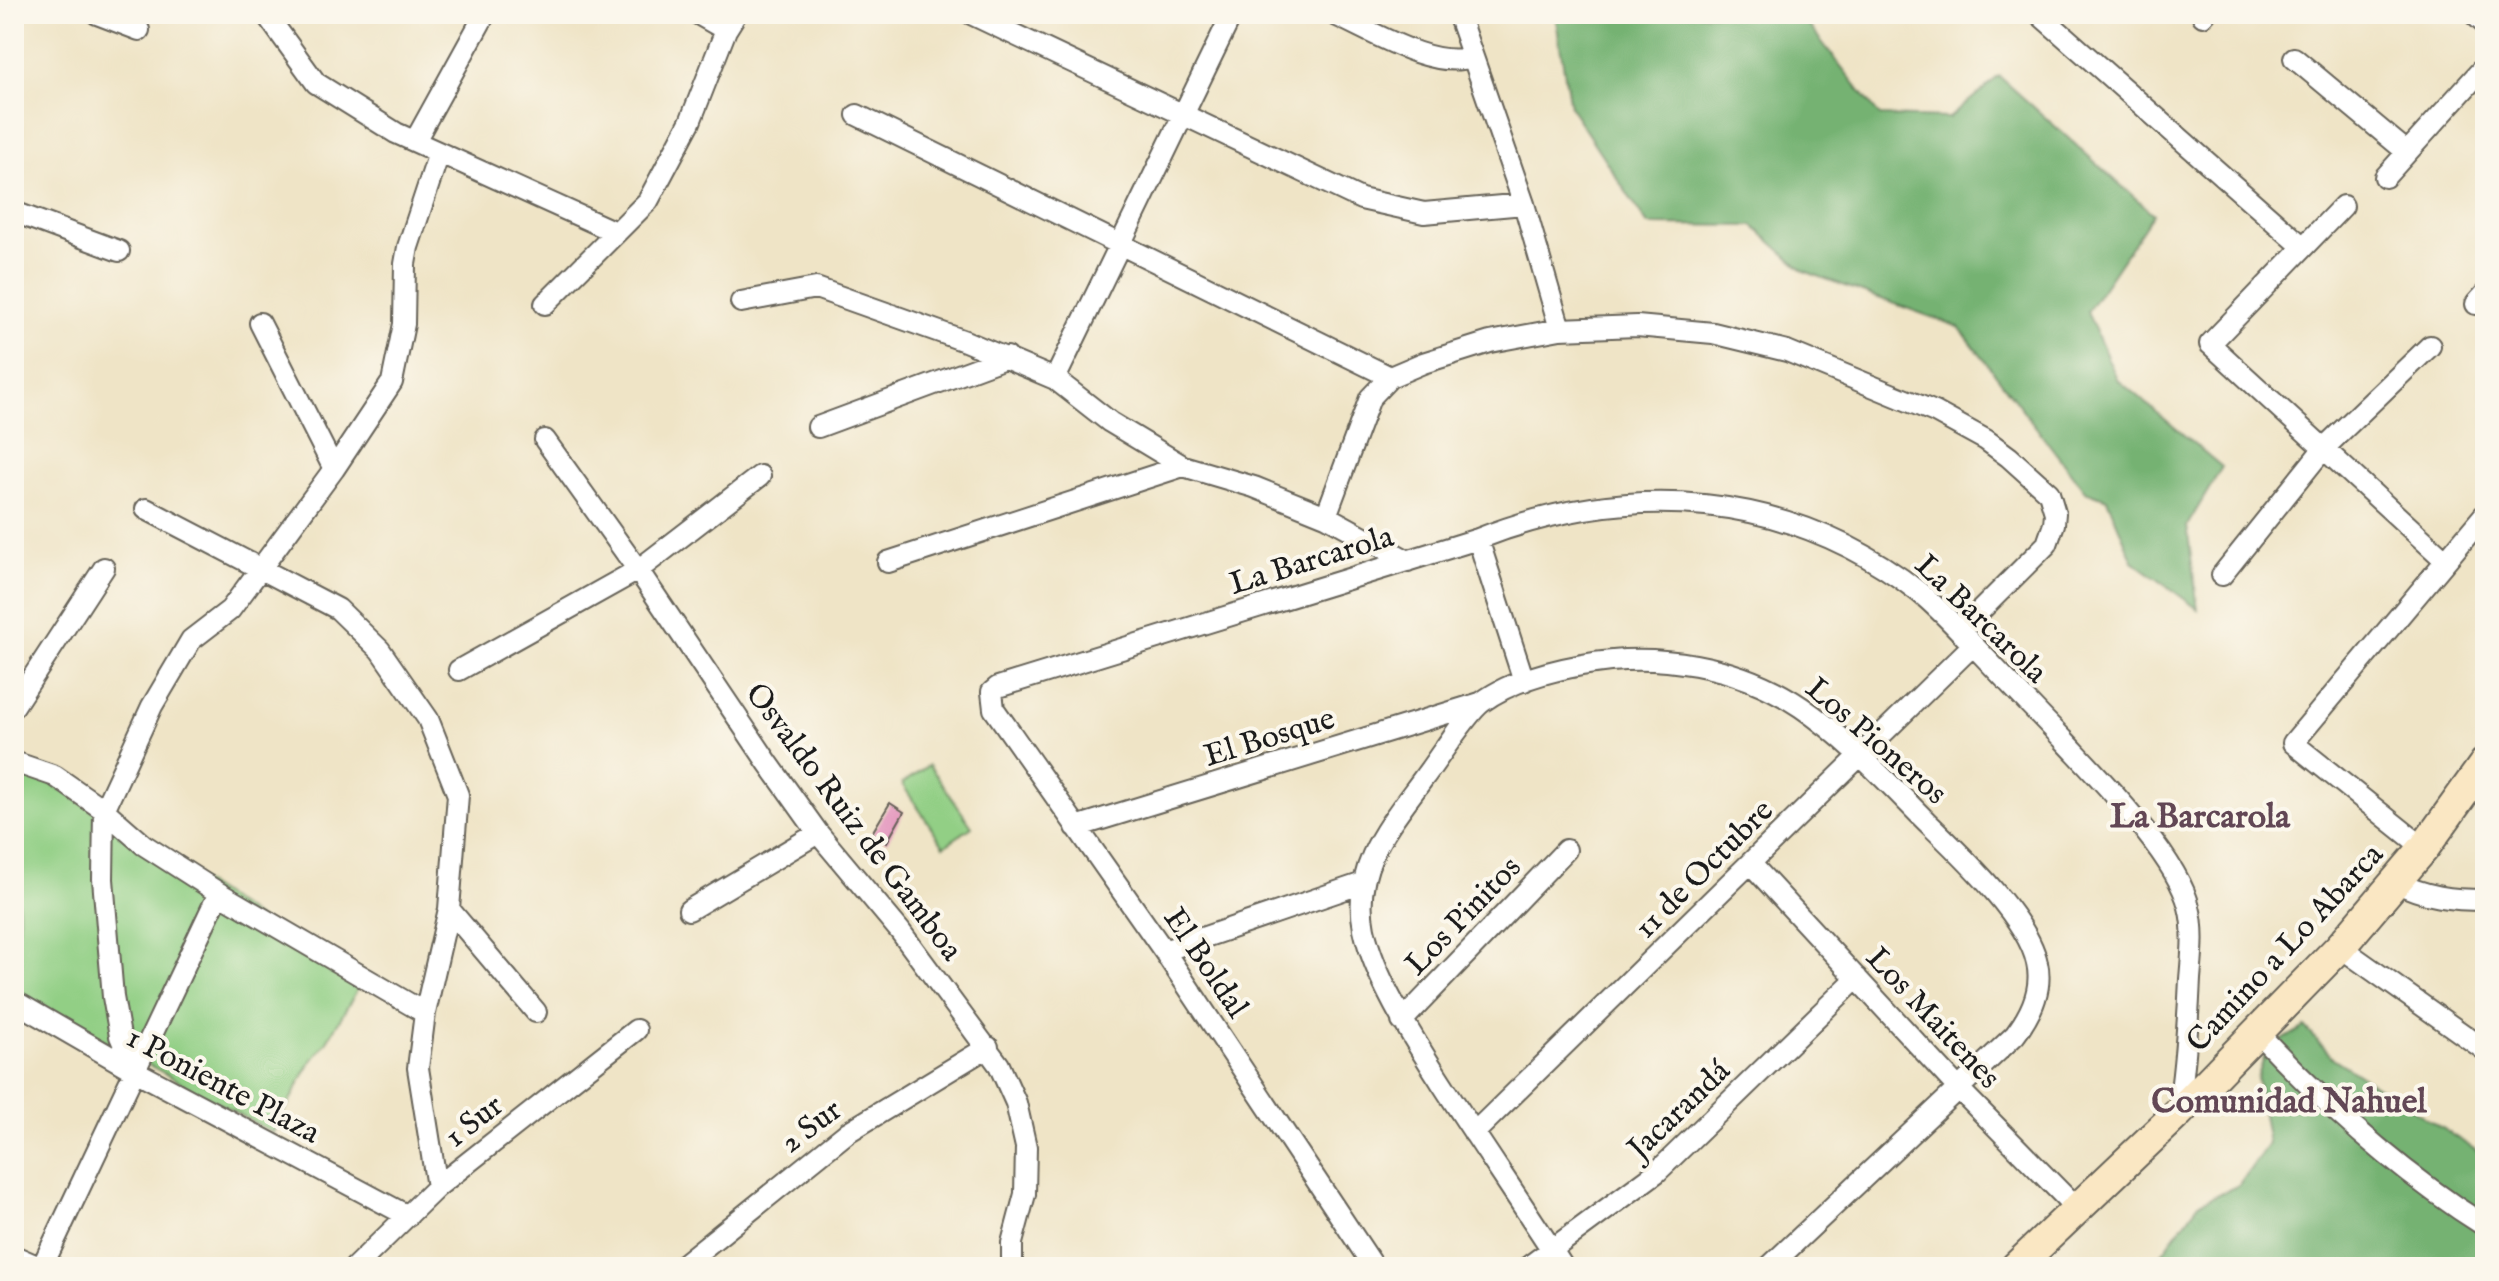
<svg xmlns="http://www.w3.org/2000/svg" width="2499" height="1281" viewBox="0 0 2499 1281" font-family="'IM FELL English',serif">
<rect width="100%" height="100%" fill="#fbf7ec"/>
<filter id="ink" filterUnits="userSpaceOnUse"><feTurbulence type="fractalNoise" baseFrequency=".0125" numOctaves="2"/><feDisplacementMap in="SourceGraphic" scale="16" xChannelSelector="R" yChannelSelector="G"/><feConvolveMatrix kernelMatrix="1 2 1 2 8 2 1 2 1" color-interpolation-filters="sRGB"/></filter>
<filter id="wash" filterUnits="userSpaceOnUse"><feTurbulence type="fractalNoise" baseFrequency=".006" numOctaves="4" result="noise"/><feDisplacementMap in="SourceGraphic" scale="32" xChannelSelector="R" yChannelSelector="G"/><feGaussianBlur stdDeviation="1.8" result="paint"/><feColorMatrix in="noise" values="0 0 0 0 0 0 0 0 0 0 0 0 0 0 0 0 0 1.4 0 .05"/><feComposite in="paint" operator="in"/></filter>
<g filter="url(#wash)">
<rect width="100%" height="100%" fill="#efe4c6"/>
<path fill="#92cf85" stroke="#577650" stroke-width="2" d="M929,765L972,827L944,846L902,784Z
M14,767L51,783L360,985L326,1043L310,1063L273,1133L14,991V944L19,926V910L14,884Z"/>
<path fill="#75b272" stroke="#486747" stroke-width="2" d="M1555,14H1800L1880,116L1949,118L1999,76L2153,214L2087,312L2117,379L2222,467L2187,526L2198,609L2133,561L2107,499L2085,491L1959,327L1804,271L1753,226L1648,225L1570,107Z
M2305,1027L2333,1058L2485,1156V1267H2152L2199,1203L2239,1185L2268,1144L2257,1079L2267,1049Z"/>
<g id="blocks">
<path fill="#e497be" d="M890,803L904,812L887,842L872,833Z"/>
</g>
</g>
<g filter="url(#ink)">
<use href="#blocks" fill-opacity="0" stroke="#666258" stroke-width="2"/>
<g fill="none" stroke-linecap="round" stroke-linejoin="round">
<defs>
<path id="minor" d="M97,14L139,30
M266,14L316,83L396,133L615,232
M698,14L726,30
M971,14L1361,199L1424,213L1524,204
M1333,14C1370,30 1432,70 1471,57
M1458,14L1524,204L1560,329
M2039,14L2302,246
M2474,14L2485,24
M2203,16L2205,14
M2294,58L2407,152
M857,115L1390,377
M415,141L485,14
M2385,177L2485,66
M2343,206L2210,344L2445,560
M14,212L119,251
M741,302L816,288L965,341L1055,379L1110,422L1183,466L1254,487L1326,516L1408,561
M545,304L648,201L690,122L726,30L736,14
M2476,304L2485,294
M260,323L334,469
M1055,379L1232,14
M818,427L1007,357
M545,440L638,570L768,763L818,833L900,931L999,1065L1016,1103L1026,1147L1025,1194L1012,1243V1267
M146,509L338,609L380,650L428,719L458,795L449,909L425,1013L418,1068L437,1187
M1326,516L1370,398L1390,377L1423,363L1490,342L1560,329L1637,326L1713,333L1787,351L1935,412L1986,440L2009,457L2049,493L2055,513L2054,524L2047,544L1960,631
M1478,539L1524,681
M888,562L1183,466
M2222,575L2324,448L2430,346
M459,670L638,570L760,476
M14,706L104,568
M14,762L55,776L104,810L144,845L219,893L425,1013
M1076,827L1480,703
M2424,848L2293,743L2485,514
M1751,864L1959,1089L2077,1209
M2396,882C2425,897 2453,900 2485,900
M449,909L536,1012
M689,910L818,833
M2340,947L2485,1050
M1164,951L1363,883
M14,1001L135,1071L408,1216
M1402,1021L1566,850
M2257,1032C2326,1106 2399,1172 2485,1226
M135,1071L120,1036L113,997L103,879L104,810L152,706L191,640L230,610L334,469L392,382L404,324L405,264L408,247L439,153
M1474,1133L1973,645
M14,1256L39,1267
M42,1267L219,893
M355,1267L437,1187L636,1030
M680,1267L848,1132L988,1047
M1374,1267L1164,951L994,709L992,692L998,687L1478,539C1628,480 1789,490 1919,592C1939,608 1957,628 1975,647C2004,678 2033,708 2063,739C2099,778 2177,856 2189,907C2195,930 2192,955 2190,979C2188,1024 2185,1067 2178,1112
M1528,1267L1657,1172L1857,978
M1563,1267C1523,1205 1481,1144 1441,1082C1413,1038 1375,980 1364,929C1351,866 1391,823 1425,776C1439,758 1466,714 1482,702C1509,682 1549,671 1582,665C1656,651 1739,665 1801,707C1848,739 1888,783 1928,823C1961,855 2028,918 2037,963C2043,989 2031,1014 2015,1035L1769,1267"/>
<path id="secondary" d="M2016,1267L2178,1113L2340,947L2424,848L2485,763"/>
</defs>
<use href="#minor" stroke="#666258" stroke-width="24"/>
<use href="#secondary" stroke="#666258" stroke-width="34"/>
<use href="#minor" stroke="#fff" stroke-width="20"/>
<use href="#secondary" stroke="#fae7c3" stroke-width="30"/>
</g>
</g>
<g text-anchor="middle" stroke-width="8" stroke-linejoin="round" paint-order="stroke">
<g font-size="32" fill="#1c1c1c" stroke="#fbf7ec">
<text transform="translate(1311 559) rotate(-17)" y="11">La Barcarola</text>
<text transform="translate(1982 618) rotate(44)" y="11">La Barcarola</text>
<text transform="translate(1269 736) rotate(-17)" y="11">El Bosque</text>
<text transform="translate(1877 740) rotate(41)" y="11">Los Pioneros</text>
<text transform="translate(855 821) rotate(53)" y="11">Osvaldo Ruiz de Gamboa</text>
<text transform="translate(1703 868) rotate(-45)" y="11">11 de Octubre</text>
<text transform="translate(1462 915) rotate(-46)" y="11">Los Pinitos</text>
<text transform="translate(2284 947) rotate(-47)" y="11">Camino a Lo Abarca</text>
<text transform="translate(1207 962) rotate(56)" y="11">El Boldal</text>
<text transform="translate(1934 1017) rotate(47)" y="11">Los Maitenes</text>
<text transform="translate(224 1084) rotate(28)" y="11">1 Poniente Plaza</text>
<text transform="translate(1678 1109) rotate(-44)" y="11">Jacarandá</text>
<text transform="translate(473 1120) rotate(-38)" y="11">1 Sur</text>
<text transform="translate(810 1125) rotate(-37)" y="11">2 Sur</text>
</g>
<g font-size="34" font-weight="bold" fill="#624755" stroke="#fbf7ec">
<text x="2200" y="827">La Barcarola</text>
<text x="2289" y="1112">Comunidad Nahuel</text>
</g>
</g>
<rect width="2499" height="1281" fill="none" stroke="#fbf7ec" stroke-width="48"/>
</svg>
